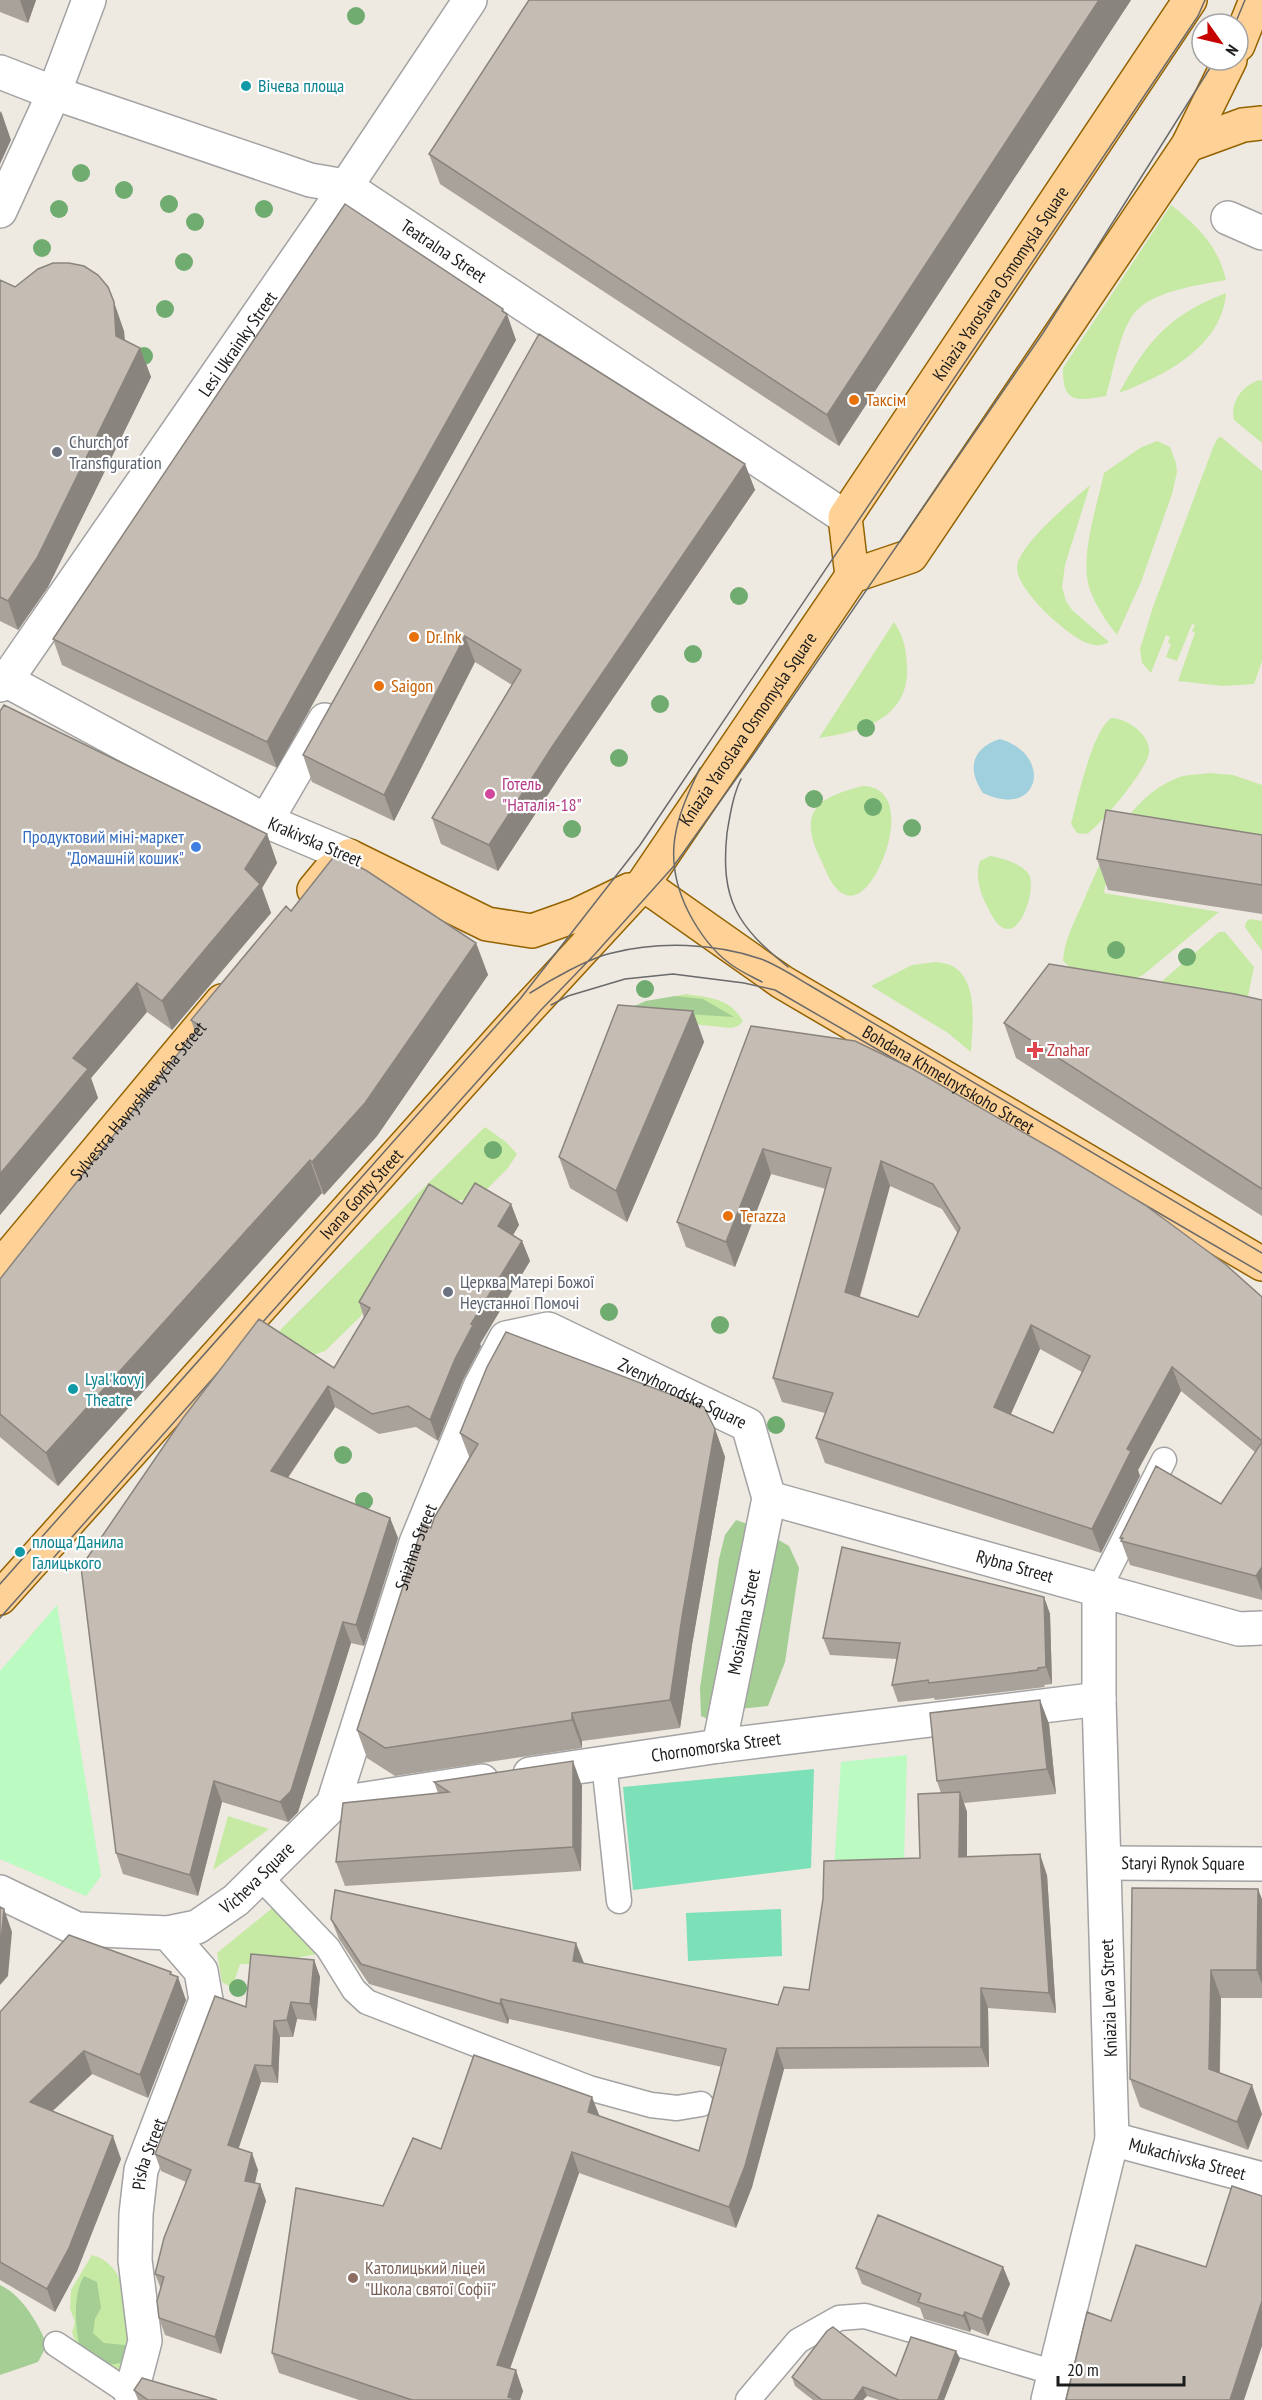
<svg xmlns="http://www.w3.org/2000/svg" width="1262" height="2400" viewBox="0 0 1262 2400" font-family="'PT Sans Narrow',sans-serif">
<rect width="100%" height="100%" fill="#eee9e1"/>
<path fill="#c6eaa4" d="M1171,205C1198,226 1218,246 1226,280C1199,285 1149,291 1132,316C1119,336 1113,372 1106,396C1077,401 1062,404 1063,368Z
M1226,293C1222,347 1164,376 1119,393C1148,340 1169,315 1226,293Z
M1259,380L1262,381V443L1234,420C1230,402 1242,386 1259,380Z
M1221,437L1262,471V661L1254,684L1223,686L1178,681L1195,633L1192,631L1195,625L1192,624L1177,661L1166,657L1171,644L1168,643L1170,637L1166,635L1151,673L1142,663L1140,649L1153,607L1214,445L1218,438Z
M1157,441L1170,447L1176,463L1177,472L1172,494L1141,582L1117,635C1106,621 1095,605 1089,587C1080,555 1097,506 1104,473L1140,448Z
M1090,485L1065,565L1062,587L1066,601L1072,610L1109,642C1102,646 1095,646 1087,643C1067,635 1016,590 1017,567C1019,544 1073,500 1090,485Z
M894,622C904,637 906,649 907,666C910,719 861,732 819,738Z
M1112,718C1128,719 1151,735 1149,753C1147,769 1101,825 1087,834L1077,833L1071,824C1077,802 1093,727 1112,718Z
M1209,773L1233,775L1262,785V856L1115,837L1104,893L1219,912L1143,975L1132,980L1073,970L1063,961C1064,940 1076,919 1084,900C1104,854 1127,798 1177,778C1186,774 1199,775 1209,773Z
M863,786C917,787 882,888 855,895C849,897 842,894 838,890C830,883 825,868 820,858C797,810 819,797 863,786Z
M990,856C1002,858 1020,863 1028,873C1037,884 1024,928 1009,929C998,930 991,914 987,906C980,893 975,876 980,861Z
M1250,919L1262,921V951L1245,927L1246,922Z
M1219,932H1225L1254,967L1247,1001L1161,982Z
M936,962C940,963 946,963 950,965C980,978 972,1027 971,1052L948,1033L871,986L912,965Z
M686,994C712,998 729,998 743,1021L738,1026L731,1028L634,1018L651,1001Z
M485,1127L506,1142L517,1154L508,1168L478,1198L436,1203L381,1273L361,1316L325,1351L305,1358L272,1338Z
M228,1816L269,1829L213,1870Z
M276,1905L317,1954L264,1964H240L232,1988L222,1982L217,1953Z
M92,2255C134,2266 128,2328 132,2362L115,2371L81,2354L72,2333L75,2322L70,2309L71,2290Z"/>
<path fill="#a5ce94" d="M675,996L703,999L734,1017L634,1011L632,1007L646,1001Z
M736,1520L756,1527L789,1546L799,1568L785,1662L768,1706L738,1709L715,1722L701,1716L700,1688L719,1559L725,1535Z
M84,2276L97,2282L101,2308L95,2319L93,2333L104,2343L125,2345L128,2359C109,2372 93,2358 79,2344C75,2324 73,2294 84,2276Z
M0,2285C22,2295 38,2323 47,2345L38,2362L0,2375Z"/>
<path fill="#bbfac0" d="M57,1605L101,1876L86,1896L0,1859V1671Z
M907,1755L904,1860L834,1870L841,1762Z"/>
<path fill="#7ce0b9" d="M814,1769L811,1868L633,1890L623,1787Z
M781,1909L782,1956L688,1961L686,1913Z"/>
<path fill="#a0cfdd" d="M1000,739C1054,755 1040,820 983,793C967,770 971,748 1000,739Z"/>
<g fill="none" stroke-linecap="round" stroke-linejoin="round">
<defs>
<path id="lane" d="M1099,1589L1164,1460
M604,1763L619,1901
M260,1877L328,1948L354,1990L367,2002L589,2088L651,2105L677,2108L701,2104
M56,2344L131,2394L132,2400
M748,2400L798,2341L839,2318L865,2316L1055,2373"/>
<g id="street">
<path id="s1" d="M0,72L54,93L310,180L345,186L845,517"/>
<path d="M0,211L54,93L89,0"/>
<path d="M1228,218L1262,233"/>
<path d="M0,677L266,821L349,856"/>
<path id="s2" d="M0,685L7,679L327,215L470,0"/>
<path d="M266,821L325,720"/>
<path id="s3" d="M769,1498L1239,1629L1262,1628"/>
<path id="s4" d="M530,1774L719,1746L1099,1699"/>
<path d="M333,1804L482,1781"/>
<path id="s5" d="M1105,1863L1262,1864"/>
<path id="s6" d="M0,1892L77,1929L168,1933L197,1927L236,1900L333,1804L416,1543L480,1387L506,1338L548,1329L748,1425L769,1498L719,1746"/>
<path id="s7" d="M1112,2139L1262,2179"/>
<path id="s8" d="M131,2394L145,2341L135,2260L136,2214L141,2170L206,2000L201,1971L168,1933"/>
<path d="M1048,2400L1112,2139L1099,1699V1589"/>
</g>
<g id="primary">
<path d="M1238,45L1256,0"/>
<path d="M1188,145L1243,125L1262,123"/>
<path id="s9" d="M852,576L845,517L1190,0"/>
<path id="s10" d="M643,884L782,982L1262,1264"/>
<path d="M314,890L328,873L349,856L487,924L532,931L577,915L629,890"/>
<path id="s11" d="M0,1267L222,1001"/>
<path id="s12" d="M0,1598L524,1013L643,884L852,576L911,556L1188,145L1230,60"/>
</g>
</defs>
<use href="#lane" stroke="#a3a3a3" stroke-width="27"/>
<use href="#street" stroke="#a3a3a3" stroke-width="36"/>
<use href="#primary" stroke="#936300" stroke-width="36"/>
<use href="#lane" stroke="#fff" stroke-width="24"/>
<use href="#street" stroke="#fff" stroke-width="33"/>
<use href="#primary" stroke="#fed196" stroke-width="33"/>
<path stroke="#6a6a6a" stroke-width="1.5" d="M1235,24L1245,0
M700,768C675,820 661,858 689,913C699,932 713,951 729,963C739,971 751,976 762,982
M741,779C733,795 730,815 727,833C720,900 737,926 788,967
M530,993C550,980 589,958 612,953C659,941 715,943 761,959C777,965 794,976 809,985L1262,1253
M551,1005L568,996L625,979L673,974L744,983L775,990L913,1070
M1133,1198L1262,1273
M253,1333L540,1011L595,954L673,867L751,758L1043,333L1215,60
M0,1584L520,999L640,845L1198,16L1205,0
M0,1618L223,1367"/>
</g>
<g fill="#70ac70">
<circle cx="356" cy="16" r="9"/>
<circle cx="81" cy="173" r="9"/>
<circle cx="124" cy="190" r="9"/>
<circle cx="169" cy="204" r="9"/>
<circle cx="59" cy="209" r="9"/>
<circle cx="264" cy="209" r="9"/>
<circle cx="195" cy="222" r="9"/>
<circle cx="42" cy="248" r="9"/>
<circle cx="184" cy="262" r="9"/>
<circle cx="165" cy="309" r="9"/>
<circle cx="144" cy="356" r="9"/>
<circle cx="739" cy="596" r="9"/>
<circle cx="693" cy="654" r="9"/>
<circle cx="660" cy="704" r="9"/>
<circle cx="866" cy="728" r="9"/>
<circle cx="619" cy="758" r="9"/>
<circle cx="814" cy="799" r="9"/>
<circle cx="873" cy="807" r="9"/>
<circle cx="912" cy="828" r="9"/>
<circle cx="572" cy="829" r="9"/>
<circle cx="1116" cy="950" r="9"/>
<circle cx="1187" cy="957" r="9"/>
<circle cx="645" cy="989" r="9"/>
<circle cx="493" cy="1150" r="9"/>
<circle cx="609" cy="1312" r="9"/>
<circle cx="720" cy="1325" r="9"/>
<circle cx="776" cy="1425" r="9"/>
<circle cx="343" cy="1455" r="9"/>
<circle cx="364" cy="1501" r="9"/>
<circle cx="238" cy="1988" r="9"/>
</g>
<path fill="#a9a29b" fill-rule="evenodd" d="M0,0H36L28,23L0,12Z
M529,0H1131L839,446L440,184L429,154Z
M0,280L124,331L125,340L140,348L151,377L48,587L18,630L0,621Z
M504,312L516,340L277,768L62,665L53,639Z
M539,334L745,464L755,490L562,773L498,871L441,844L432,818L512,685L475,662L394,821L312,782L303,755Z
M0,711L267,834L277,863L262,888L271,913L172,1030L147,1012L91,1078L98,1098L0,1215Z
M1262,835V914L1108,890L1097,859Z
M291,911L476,943L488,975L377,1136L324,1195L322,1193L58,1486L0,1437V1279L195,1032L191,1020Z
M1262,1000V1216L1016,1058L1004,1023Z
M693,1011L704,1042L627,1222L570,1188L559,1157Z
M751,1026L1262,1297V1600L1130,1565L1129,1562L1120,1538L1221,1504L1255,1452L1181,1391L1138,1470L1140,1476L1101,1553L825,1463L816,1438L825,1413L782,1402L773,1378L826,1189L771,1174L735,1267L686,1247L677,1222ZM890,1186L942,1209L958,1234L918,1317L860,1297ZM1040,1349L1082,1372L1053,1433L1010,1414Z
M462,1204H511L519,1225L513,1235L522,1241L530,1261L480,1344L481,1346L463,1380L438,1441L416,1427L379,1434L335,1407L288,1478L390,1518L398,1538L364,1646L351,1643L298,1812L288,1822L222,1802L198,1896L123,1874L116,1853L334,1368L364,1318L359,1302Z
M715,1429L725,1457L692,1645L680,1728L582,1741V1748L395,1776L367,1758L357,1730L431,1528L470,1459L460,1433Z
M1044,1597L1050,1614L1052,1684L1044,1685L1045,1687L935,1700L934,1698L898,1702L892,1685L897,1659L830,1655L823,1638Z
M1040,1700L1049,1724L1056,1794L964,1803L967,1812V1857L1047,1875L1056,2013L988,2008L989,2067L784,2069L752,2187L736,2228L579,2173L510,2369L523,2391L520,2400H359L279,2373L272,2353L383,2206L441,2149L599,2116L699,2151L722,2067L509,2019L508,2024L369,1984L339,1939L331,1919L584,1964L778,2005L809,1990L920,1858L941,1793L937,1781Z
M434,1782L582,1786L581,1871L345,1886L336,1862L438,1793Z
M1262,1899V1998H1221L1220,2073L1248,2150L1140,2107L1130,2079Z
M314,1960L320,1977L316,2021L297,2019L293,2037H280L278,2083L261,2082L238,2149L258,2170L255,2183L260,2184L266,2201L221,2354L165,2335L159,2318L161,2289L155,2274L186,2182L161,2171L155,2154L246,2007Z
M172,1975L186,2000L148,2098L92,2074L53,2111L121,2159L77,2271L55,2312L0,2280V2012Z
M1003,2267L1010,2284L988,2336L971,2329L970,2332L924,2319L920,2308L862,2284L856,2268Z
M956,2351L960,2359L944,2400H879L867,2396L863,2400H813L795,2386L792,2377L896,2376Z
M134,2390L217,2400H138Z"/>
<path fill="#8a847e" d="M20,0H36L28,23Z
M1099,0H1131L839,446L827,415Z
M1,111L11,140L0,164V113Z
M114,302L124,331L126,365L116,336Z
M503,309L506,317L507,314L516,340L277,768L267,742Z
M140,348L151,377L48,587L18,630L8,601Z
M745,464L755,490L562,773L498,871L489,845L552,747Z
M465,636L475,662L394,821L384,795Z
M267,834L277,863L262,888L271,913L172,1030L162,1001Z
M476,943L488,975L377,1136L324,1195L312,1162Z
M137,983L147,1012L91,1078L98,1098L0,1215V1174L73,1058Z
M693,1011L704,1042L627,1222L616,1191Z
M763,1149L771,1174L735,1267L726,1242Z
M310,1160L322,1193L58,1486L46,1453Z
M881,1161L890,1186L854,1316L845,1292Z
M511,1204L519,1225L506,1247L498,1226Z
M522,1241L530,1261L480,1344L481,1346L463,1380L438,1441L430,1420L455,1359L471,1324Z
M1031,1325L1040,1349L1003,1432L994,1407Z
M1172,1367L1181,1391L1138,1470L1140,1476L1101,1553L1092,1529L1127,1449Z
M328,1386L335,1407L278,1492L271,1471Z
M715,1429L725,1457L692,1645L680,1728L670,1700L682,1617Z
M390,1518L398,1538L364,1646L356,1625Z
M1262,1567V1592L1256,1576Z
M1044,1597L1050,1614L1052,1684L1046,1667Z
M343,1622L351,1643L298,1812L288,1822L280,1802Z
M1040,1700L1049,1724L1056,1794L1047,1769Z
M572,1713L582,1741V1748L572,1720Z
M573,1761L582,1786L581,1871L573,1847Z
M214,1781L222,1802L198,1896L190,1875Z
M960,1792L967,1812V1877L959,1857Z
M1040,1854L1047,1875L1056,2013L1049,1993Z
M1258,1889L1262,1899V1984L1257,1970Z
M4,1909L12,1932L8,1976L0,1985V1952Z
M576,1943L584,1963L573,1961Z
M314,1960L320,1977L316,2021L310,2004Z
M1211,1970L1221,1998L1219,2097L1209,2069Z
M171,1972L175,1984L178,1977L186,2000L148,2098L140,2075Z
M981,1988L988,2008L989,2067L981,2047Z
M501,1999L509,2019L508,2024L500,2004Z
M291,2002L297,2019L293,2037L287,2020Z
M274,2021L280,2037L278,2083L272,2066Z
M777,2048L784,2069L752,2187L736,2228L729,2207Z
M84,2051L92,2074L38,2124L30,2102Z
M255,2065L261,2082L234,2162L228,2145Z
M1252,2085L1262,2114L1248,2150L1237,2122Z
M592,2097L600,2117L588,2112Z
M113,2136L121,2159L77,2271L55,2312L47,2289Z
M572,2152L579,2173L504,2385L497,2365Z
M252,2153L258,2170L251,2198L245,2181Z
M260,2184L266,2201L221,2354L215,2337Z
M1003,2267L1010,2284L988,2336L982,2319Z
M1262,2301V2346L1244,2400H1230Z
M965,2312L971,2329L970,2332L963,2316Z
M956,2351L960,2359L944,2400H938Z
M516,2370L523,2391L520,2400H509L508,2397Z
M863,2387L867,2396L863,2400H854Z"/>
<path fill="#c5bcb4" stroke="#8a847e" stroke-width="1.5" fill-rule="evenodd" d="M529,0H1099L827,415L429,154Z
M345,204L503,309L502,311L507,314L267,742L53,639Z
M53,263H69L84,266L98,275L108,287L114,302L116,336L140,348L37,558L8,601L0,597V280L15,287L38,269Z
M539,334L745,464L552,747L489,845L432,818L521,670L465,636L384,795L303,755Z
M4,705L267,834L245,869L260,884L162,1001L137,983L73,1058L88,1069L0,1174V711Z
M1106,810L1262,835V885L1097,859Z
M336,854L367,871L476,943L365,1103L312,1162L310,1160L46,1453L0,1414V1279L200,1026L191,1020L286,906L291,911Z
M1049,964L1235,994L1262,1000V1189L1004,1023Z
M618,1005L693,1011L616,1191L559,1157Z
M751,1026L855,1041L911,1068L1056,1151L1145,1205L1225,1264L1262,1297V1441L1172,1367L1127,1449L1131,1451L1092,1529L816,1438L833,1393L773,1378L831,1168L763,1149L726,1242L677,1222ZM881,1161L933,1184L960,1228L918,1317L845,1292ZM1031,1325L1090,1356L1053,1433L994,1407Z
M475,1183L511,1204L498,1226L522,1241L471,1324L473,1325L455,1359L430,1420L408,1406L372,1414L328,1386L271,1471L390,1518L356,1625L343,1622L291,1791L280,1802L214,1781L190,1875L116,1853L81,1567L183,1418L259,1319L334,1368L370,1308L359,1302L429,1184L462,1204Z
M506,1332L704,1407L715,1429L682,1617L670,1700L572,1713V1720L385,1748L357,1730L423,1524L431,1528L434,1518L478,1444L460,1433L487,1367Z
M1262,1442V1567L1256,1576L1121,1541L1123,1538H1120L1156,1466L1221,1504Z
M842,1547L1044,1597L1046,1667L1038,1668V1670L929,1683L928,1680L892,1685L900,1643L823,1638Z
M1040,1700L1047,1769L937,1781L930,1713Z
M573,1761V1847L336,1862L343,1803L449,1792L434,1782Z
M960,1792L959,1857L1040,1854L1049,1993L981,1988V2047L777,2048L745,2166L729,2207L572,2152L497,2365L516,2370L508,2397L518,2400H412L272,2353L296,2188L383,2206L413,2138L441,2149L474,2055L592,2097L588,2112L699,2151L726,2049L501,1999L500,2004L361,1964L331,1919L335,1890L576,1943L573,1961L778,2005L784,1987L809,1990L823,1899L824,1861L920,1858L918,1794Z
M1132,1888L1258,1889L1257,1970H1211L1209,2069L1252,2085L1237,2122L1130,2079Z
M0,1907L4,1909L0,1952Z
M69,1935L171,1972L170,1974L178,1977L140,2075L84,2051L30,2102L113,2136L69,2248L47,2289L0,2262V2012Z
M251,1954L314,1960L310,2004L291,2002L287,2020L274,2021L272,2066L255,2065L228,2145L252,2153L245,2181L260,2184L215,2337L159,2318L157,2301L164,2277L155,2274L164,2238L191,2170L155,2154L215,1996L246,2007Z
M1232,2186L1262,2196V2301L1230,2400H1066L1087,2312L1111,2321L1136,2245L1206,2267Z
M878,2215L1003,2267L982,2319L965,2312L963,2316L918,2302L921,2294L856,2268Z
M833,2327L896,2376L911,2337L956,2351L938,2400H899L863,2387L854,2400H822L792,2377L827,2331Z
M142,2378L217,2400H148L134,2390Z"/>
<g fill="#0f9aa8" stroke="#fff" stroke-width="2">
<circle cx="246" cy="86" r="6"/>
<circle cx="73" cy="1389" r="6"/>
<circle cx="20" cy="1552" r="6"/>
</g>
<g fill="#e8710a" stroke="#fff" stroke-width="2">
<circle cx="854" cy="400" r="6"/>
<circle cx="414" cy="637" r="6"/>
<circle cx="379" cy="686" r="6"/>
<circle cx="728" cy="1216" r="6"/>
</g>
<g fill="#6b7280" stroke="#fff" stroke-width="2">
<circle cx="57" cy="452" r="6"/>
<circle cx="448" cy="1292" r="6"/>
</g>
<circle fill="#d1479c" stroke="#fff" stroke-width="2" cx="490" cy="794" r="6"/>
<circle fill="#3f7fe0" stroke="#fff" stroke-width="2" cx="196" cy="847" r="6"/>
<path fill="#e0444e" stroke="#fff" stroke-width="2" d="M1032 1041h6v6h6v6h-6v6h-6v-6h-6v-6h6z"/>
<circle fill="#8d6e63" stroke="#fff" stroke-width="2" cx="353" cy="2278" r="6"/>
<g text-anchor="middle" stroke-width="4.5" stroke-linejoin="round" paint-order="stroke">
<g font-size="18" fill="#0d838f" stroke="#fff" text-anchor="start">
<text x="258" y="92">Вічева площа</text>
<text x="85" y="1385">Lyal'kovyj<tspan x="85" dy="21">Theatre</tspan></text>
<text x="32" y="1548">площа Данила<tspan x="32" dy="21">Галицького</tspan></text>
</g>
<g font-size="18" fill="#1c1c1c" stroke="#fff">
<text dy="6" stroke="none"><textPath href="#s1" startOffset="482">Teatralna Street</textPath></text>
<text dy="6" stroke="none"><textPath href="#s9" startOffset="340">Kniazia Yaroslava Osmomysla Square</textPath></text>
<text dy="6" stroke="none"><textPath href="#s2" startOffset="416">Lesi Ukrainky Street</textPath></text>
<text dy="6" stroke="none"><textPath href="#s12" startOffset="1148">Kniazia Yaroslava Osmomysla Square</textPath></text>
<text transform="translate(315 842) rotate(23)" y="6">Krakivska Street</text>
<text dy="6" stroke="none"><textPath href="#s10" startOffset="363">Bohdana Khmelnytskoho Street</textPath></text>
<text dy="6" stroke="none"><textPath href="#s11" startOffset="216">Sylvestra Havryshkevycha Street</textPath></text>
<text dy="6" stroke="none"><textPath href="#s12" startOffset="542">Ivana Gonty Street</textPath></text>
<text dy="6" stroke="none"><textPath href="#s6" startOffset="1080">Zvenyhorodska Square</textPath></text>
<text dy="6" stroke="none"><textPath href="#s6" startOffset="660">Snizhna Street</textPath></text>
<text dy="6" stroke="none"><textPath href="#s3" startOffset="255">Rybna Street</textPath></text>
<text transform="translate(744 1622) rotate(-79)" y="6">Mosiazhna Street</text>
<text dy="6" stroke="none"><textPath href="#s4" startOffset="188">Chornomorska Street</textPath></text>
<text dy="6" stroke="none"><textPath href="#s5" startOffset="78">Staryi Rynok Square</textPath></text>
<text dy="6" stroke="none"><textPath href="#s6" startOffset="284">Vicheva Square</textPath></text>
<text transform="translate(1109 1998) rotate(-92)" y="6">Kniazia Leva Street</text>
<text dy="6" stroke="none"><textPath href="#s8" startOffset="244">Pisha Street</textPath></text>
<text dy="6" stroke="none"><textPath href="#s7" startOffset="78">Mukachivska Street</textPath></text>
</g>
<g font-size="18" fill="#c56008" stroke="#fff" text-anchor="start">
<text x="866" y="406">Таксім</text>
<text x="426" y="643">Dr.Ink</text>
<text x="391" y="692">Saigon</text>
<text x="740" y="1222">Terazza</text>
</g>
<g font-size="18" fill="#5b616d" stroke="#fff" text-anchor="start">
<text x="69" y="448">Church of<tspan x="69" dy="21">Transfiguration</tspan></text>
<text x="460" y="1288">Церква Матері Божої<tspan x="460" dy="21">Неустанної Помочі</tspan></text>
</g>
<g font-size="18" fill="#b23c85" stroke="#fff" text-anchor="start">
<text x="502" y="790">Готель<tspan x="502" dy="21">"Наталія-18"</tspan></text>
</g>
<g font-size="18" fill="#366cbe" stroke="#fff" text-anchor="end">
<text x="184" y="843">Продуктовий міні-маркет<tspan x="184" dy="21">"Домашній кошик"</tspan></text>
</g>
<g font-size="18" fill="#be3a42" stroke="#fff" text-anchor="start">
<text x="1047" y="1056">Znahar</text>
</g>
<g font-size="18" fill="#785e54" stroke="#fff" text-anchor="start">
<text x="365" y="2274">Католицький ліцей<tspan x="365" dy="21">"Школа святої Софії"</tspan></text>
</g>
</g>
<g transform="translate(1220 42) rotate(124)"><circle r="28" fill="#ffffff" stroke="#a4a4a4" stroke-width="1.5"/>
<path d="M0-4.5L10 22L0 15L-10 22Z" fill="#c70100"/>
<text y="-9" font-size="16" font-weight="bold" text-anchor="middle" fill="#1c1c1c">N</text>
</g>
<path d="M1058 2376v9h126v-9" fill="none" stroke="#1c1c1c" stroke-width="3"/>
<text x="1067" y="2376" font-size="18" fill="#1c1c1c" stroke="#ffffff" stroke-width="4.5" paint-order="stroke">20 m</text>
</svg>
